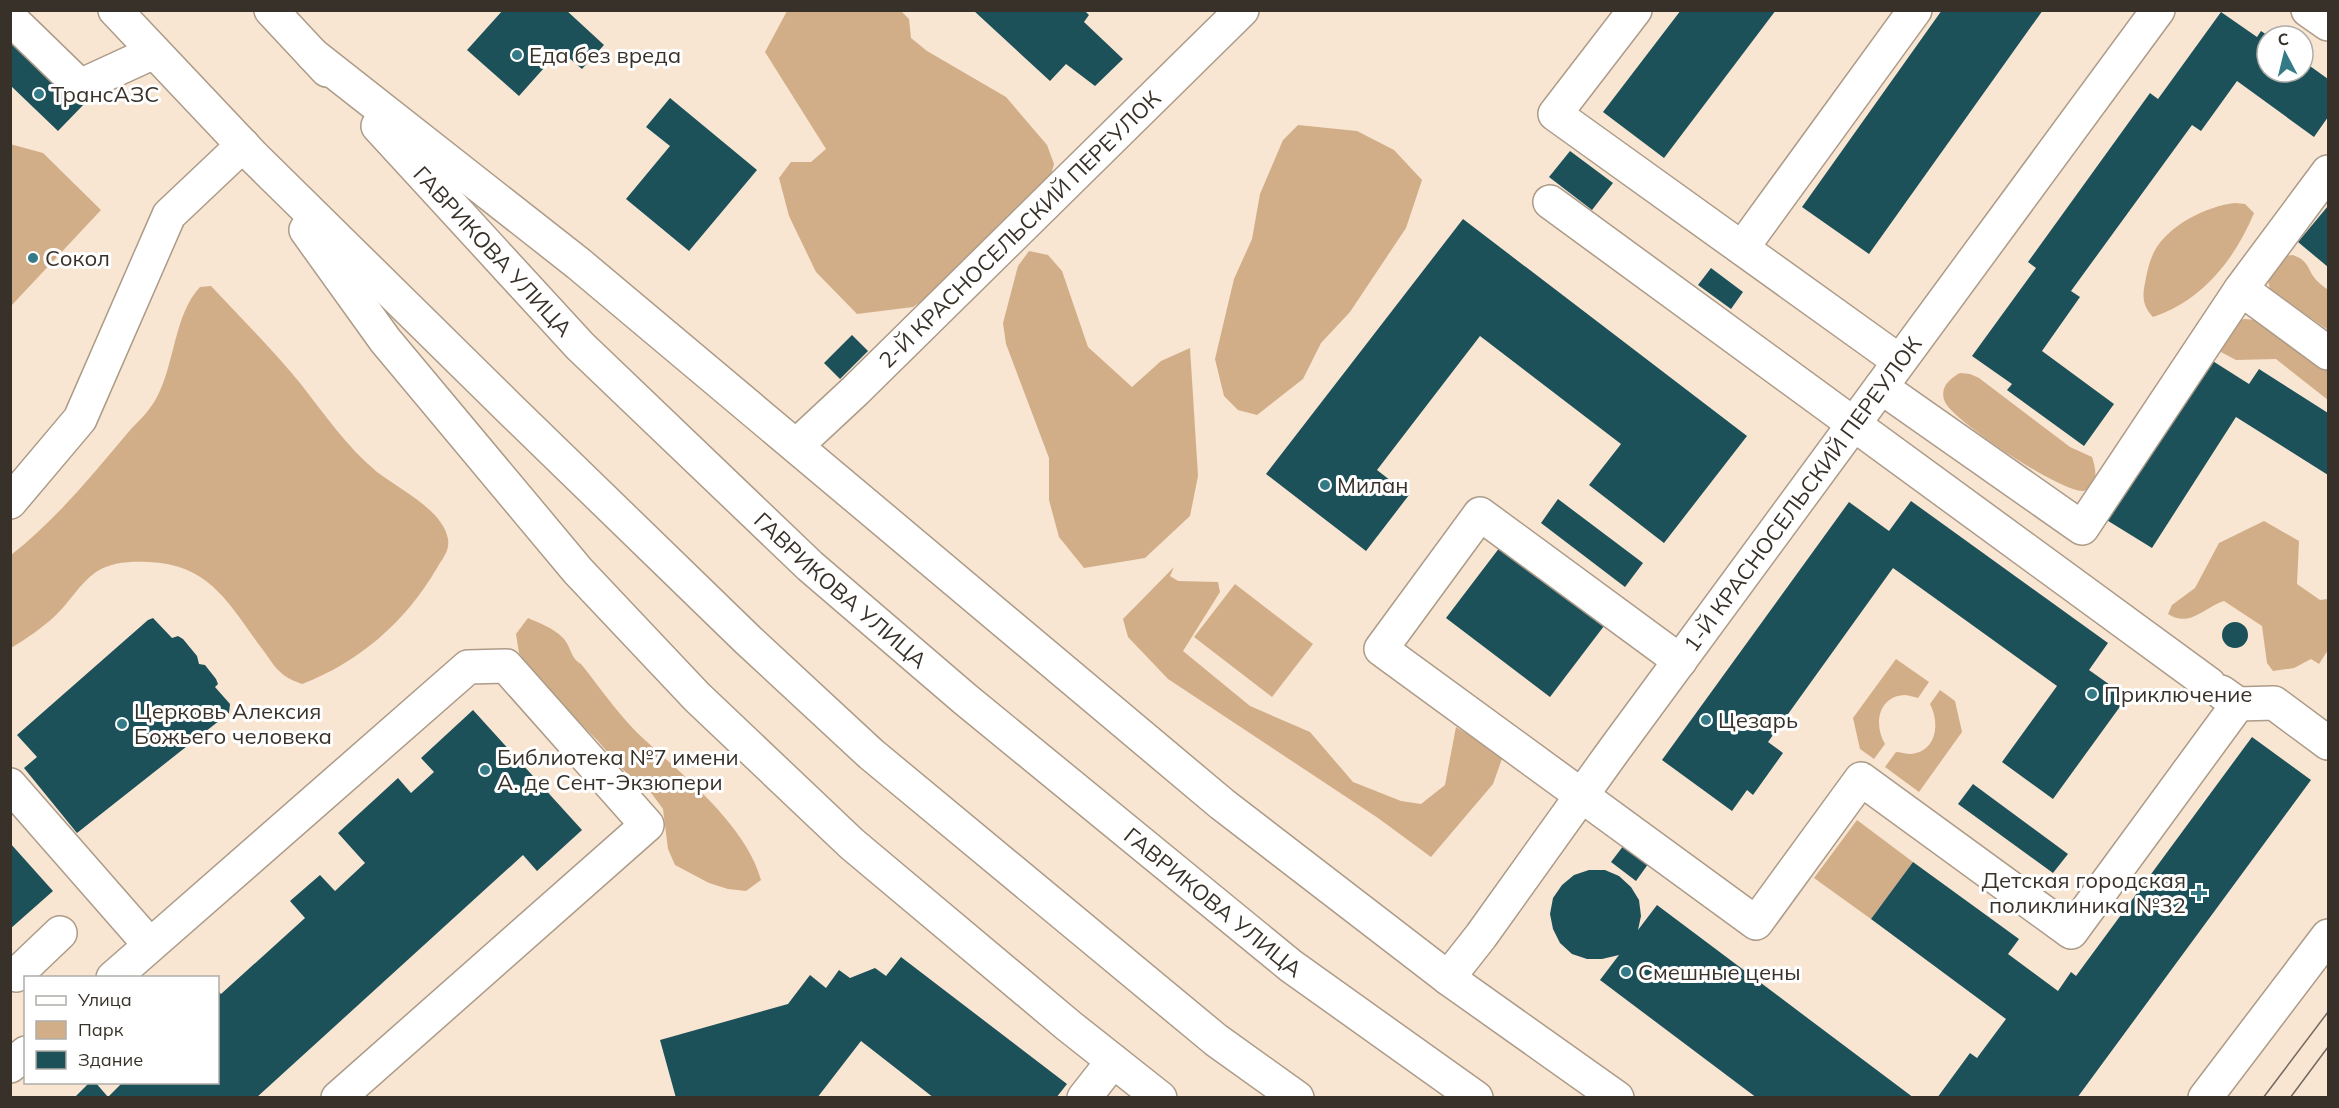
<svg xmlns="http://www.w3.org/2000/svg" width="2339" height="1108" viewBox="0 0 2339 1108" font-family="Mulish,sans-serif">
<rect width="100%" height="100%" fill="#f8e5d2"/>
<path fill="#d1ae88" d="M787,11H901L909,19L911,38L927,51L1006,97L1047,145L1054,164L1049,182L997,250L913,307L857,314L816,272L789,216L779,178L791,162H811L826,149L765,52Z
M1298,125L1357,131L1394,150L1422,180L1406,228L1350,312L1321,343L1303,379L1257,415L1238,410L1224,396L1215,359L1234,279L1252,239L1260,194L1283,140Z
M10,144L43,153L101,210L11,306Z
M2235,203L2245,204L2254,213C2235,259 2202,301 2153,317C2143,307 2142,297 2145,283C2147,272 2149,262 2154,252C2168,225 2207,206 2235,203Z
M1029,251L1048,255L1062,271L1088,347L1132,387L1161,361L1190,348L1198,476L1190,516L1145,558L1084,568L1059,537L1049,500V458L1006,344L1003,323L1018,266Z
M2293,255C2306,260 2307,265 2313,276C2317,282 2323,286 2328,290V330L2270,290L2268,280L2284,256Z
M211,286C241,318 272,349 300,383C325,415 346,446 377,472C399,489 443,510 448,539C450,551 442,559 437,568C406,621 360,662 302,684C277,675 276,667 260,646C228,602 208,564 149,562C131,561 111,562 96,572C80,583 69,603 55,616C42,628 26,639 11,648V555C57,519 93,474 131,429C141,419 150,410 157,397C175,363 174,315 200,287Z
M2245,319L2255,320L2328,364V400L2276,359L2236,360L2217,350L2235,321Z
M1960,373L1970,374L1979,378L2070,447L2092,457C2096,468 2100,489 2083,491C2062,493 1953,421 1945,402C1939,388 1949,379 1960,373Z
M2264,521L2299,541L2297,584L2320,600L2328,599V650L2319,664L2311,659L2294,668L2273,671L2267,663L2262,626L2224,601C2203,608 2190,628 2168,614L2172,605L2195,588L2219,543Z
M1174,567L1170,576L1178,581L1218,582L1220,592L1183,651L1250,706L1310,732L1353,782L1401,801L1421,804L1445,785L1456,727L1503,756L1493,784L1431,857L1378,818L1168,679L1128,637L1123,619Z
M1235,584L1313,644L1272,697L1194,637Z
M528,618C539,623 553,628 562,637C571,645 570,658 581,664C602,690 621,719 646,741C686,778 746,826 761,880L746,891L728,889L709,883L675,865L668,849L663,809L652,794L622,769L597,740L541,685L519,653L516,634Z
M1896,659L1929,682L1918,698C1914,697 1908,695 1904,695C1877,697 1874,726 1885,744L1874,759L1860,749L1853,718Z
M1940,690L1955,701L1962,732L1919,792L1885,767L1896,752C1900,752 1906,754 1911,754C1937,751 1940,723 1930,704Z
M1857,820L1913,862L1871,919L1814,878Z"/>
<path fill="#1c515a" d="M503,10H566L604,45L582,69L560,50L519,96L467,50Z
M973,10H1084L1089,15L1084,22L1123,59L1095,86L1066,64L1050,81Z
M1681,10H1776L1664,158L1603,112Z
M1942,10H2043L1869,254L1802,207Z
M2221,12L2257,37L2261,31L2267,35V72H2303V61L2328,79V117L2314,137L2237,81L2201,131L2192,125L2071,291L2080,297L2042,351L2114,404L2084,446L2007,390L2012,384L1972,356L2036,268L2028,262L2150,93L2158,99Z
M10,26L88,100L58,131L10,85Z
M670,98L757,170L689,251L626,199L670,146L646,127Z
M1570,151L1613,183L1592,210L1549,177Z
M2328,206V267L2298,242Z
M1463,219L1747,436L1664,543L1589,485L1621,444L1480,336L1377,470L1409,495L1366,551L1266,474Z
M1711,268L1743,292L1731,309L1698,285Z
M852,335L868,351L840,379L824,363Z
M2208,358L2249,384L2259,369L2328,413V475L2236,417L2152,548L2105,519Z
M1558,499L1643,563L1625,587L1541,523Z
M1911,501L2108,643L2089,670L2127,697L2053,799L2002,762L2057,686L1893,568L1768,742L1783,753L1753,795L1747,790L1732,811L1662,760L1849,502L1889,531Z
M1500,547L1604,626L1550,697L1446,618Z
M153,618L172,638L178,636L183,639L197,656L199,664L205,665L216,679L218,684L215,687L230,704L229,713L77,833L24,768L37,757L17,735L148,620Z
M2222 635a13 13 0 1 1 26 0a13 13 0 1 1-26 0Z
M473,710L582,830L537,871L523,855L256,1098H74L90,1082H95L108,1097L123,1082H218V991L221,994L305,918L290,901L320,875L335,891L365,863L338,833L398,778L411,793L434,772L421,758Z
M2252,737L2311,780L2077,1098H1937L1970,1053L1977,1058L2006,1019L1871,919L1913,862L2019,939L2008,954L2058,991L2071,972L2076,976Z
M1973,784L2068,854L2053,873L1958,804Z
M1627,841L1651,860L1636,881L1611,862Z
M10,843L53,891L10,929Z
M1589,870H1605L1619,876L1631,887L1639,900L1641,916L1638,930L1657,905L1914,1098H1757L1600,980L1619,955L1602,959H1587L1572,954L1560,943L1553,929L1550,914L1553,898L1562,885L1574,875Z
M901,957L1067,1084L1056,1098H934L861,1041L817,1098H676L660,1040L788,1004L810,975L826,988L839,970L850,978L875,968L886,976Z"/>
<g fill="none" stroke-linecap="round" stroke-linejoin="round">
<defs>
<g id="minor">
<path d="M1635,10L1555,114L1899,361"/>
<path d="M2308,10L2328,24"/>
<path d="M10,18L80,86L154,52"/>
<path d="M1550,202L2209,684"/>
<path d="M1742,248L1915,10"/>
<path d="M2241,289L2328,172"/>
<path d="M1881,387L2082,528L2241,289L2328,353"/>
<path id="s1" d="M797,445L855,391L1242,10"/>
<path d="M10,502L80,419L169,215L243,145"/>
<path d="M1680,661L1480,514L1381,649L1756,923L1861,779L2071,932L2238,704"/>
<path d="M2221,692L2238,704L2274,703L2328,743"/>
<path d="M10,785L150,945"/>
<path d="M16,975L60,933"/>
<path d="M113,978L468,667L506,666L647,825L338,1098"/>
<path id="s2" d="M1448,978L1481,936L1612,753L2158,10"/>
<path d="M10,1066L26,1053"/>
<path d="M1084,1098L1113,1061"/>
</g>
<g id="major">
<path d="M115,10L253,156L509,408L748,640L871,754L1216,1040L1297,1098"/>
<path d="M271,10L327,70"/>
<path d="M313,55L579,264L1222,804L1448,978L1617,1098"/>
<path id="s3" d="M378,126L580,346L810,566L965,699L1291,966L1476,1098"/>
<path d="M306,230L385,340L578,571L697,697L852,844L1069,1026L1160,1098"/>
<path d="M2205,1098L2328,936"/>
</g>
</defs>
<use href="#minor" stroke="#ac9b88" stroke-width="36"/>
<use href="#major" stroke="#ac9b88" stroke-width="36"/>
<use href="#minor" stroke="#fff" stroke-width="33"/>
<use href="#major" stroke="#fff" stroke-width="33"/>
<path stroke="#73695d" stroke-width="1.5" d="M2263,1098L2328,1012
M2290,1098L2328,1047"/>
</g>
<g fill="#357a87" stroke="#fff" stroke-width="2">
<circle cx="517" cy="55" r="6"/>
<circle cx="39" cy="94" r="6"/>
<circle cx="33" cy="258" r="6"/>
<circle cx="1325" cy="485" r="6"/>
<circle cx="2092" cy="694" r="6"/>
<circle cx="1706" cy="720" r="6"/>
<circle cx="122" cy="724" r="6"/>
<circle cx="485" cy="770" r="6"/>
<path d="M2196 884h6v6h6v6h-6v6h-6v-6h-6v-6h6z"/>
<circle cx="1626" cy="972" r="6"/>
</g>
<g text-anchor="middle" stroke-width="6" stroke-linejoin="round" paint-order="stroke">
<g font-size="22" fill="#383129" stroke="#fff" text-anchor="start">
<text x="529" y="63">Еда без вреда</text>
<text x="51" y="102">ТрансАЗС</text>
<text x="45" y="266">Сокол</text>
<text x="1337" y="493">Милан</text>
<text x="2104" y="702">Приключение</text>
<text x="134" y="719">Церковь Алексия<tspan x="134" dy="25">Божьего человека</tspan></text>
<text x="1718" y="728">Цезарь</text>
<text x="497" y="765">Библиотека №7 имени<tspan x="497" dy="25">А. де Сент-Экзюпери</tspan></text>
<text x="2186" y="888" text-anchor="end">Детская городская<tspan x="2186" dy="25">поликлиника №32</tspan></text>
<text x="1638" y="980">Смешные цены</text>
</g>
<g font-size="22" fill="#383129" stroke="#fff">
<text dy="8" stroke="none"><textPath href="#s1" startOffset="310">2-Й КРАСНОСЕЛЬСКИЙ ПЕРЕУЛОК</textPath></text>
<text dy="8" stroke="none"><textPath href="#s3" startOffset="170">ГАВРИКОВА УЛИЦА</textPath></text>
<text dy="8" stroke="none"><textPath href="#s2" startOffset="600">1-Й КРАСНОСЕЛЬСКИЙ ПЕРЕУЛОК</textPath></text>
<text dy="8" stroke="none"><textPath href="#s3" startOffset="656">ГАВРИКОВА УЛИЦА</textPath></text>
<text dy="8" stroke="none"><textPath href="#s3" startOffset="1142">ГАВРИКОВА УЛИЦА</textPath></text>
</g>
</g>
<rect width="2339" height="1108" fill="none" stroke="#383129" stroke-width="24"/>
<rect x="24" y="976" width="195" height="108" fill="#ffffff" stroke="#afada9" stroke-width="1.5"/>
<rect x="36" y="996" width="30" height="9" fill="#ffffff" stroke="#afada9" stroke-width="1.5"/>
<text x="78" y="1006" font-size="18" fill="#383129">Улица</text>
<rect x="36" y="1021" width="30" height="18" fill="#d1ae88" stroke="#afada9" stroke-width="1.5"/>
<text x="78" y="1036" font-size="18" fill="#383129">Парк</text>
<rect x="36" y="1051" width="30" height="18" fill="#1c515a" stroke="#afada9" stroke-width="1.5"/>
<text x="78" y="1066" font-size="18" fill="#383129">Здание</text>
<g transform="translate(2285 54) rotate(353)"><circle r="28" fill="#ffffff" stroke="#afada9" stroke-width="1.5"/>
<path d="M0-4.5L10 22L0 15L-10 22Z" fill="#357a87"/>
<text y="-9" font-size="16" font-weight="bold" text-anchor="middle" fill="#383129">С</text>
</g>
</svg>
